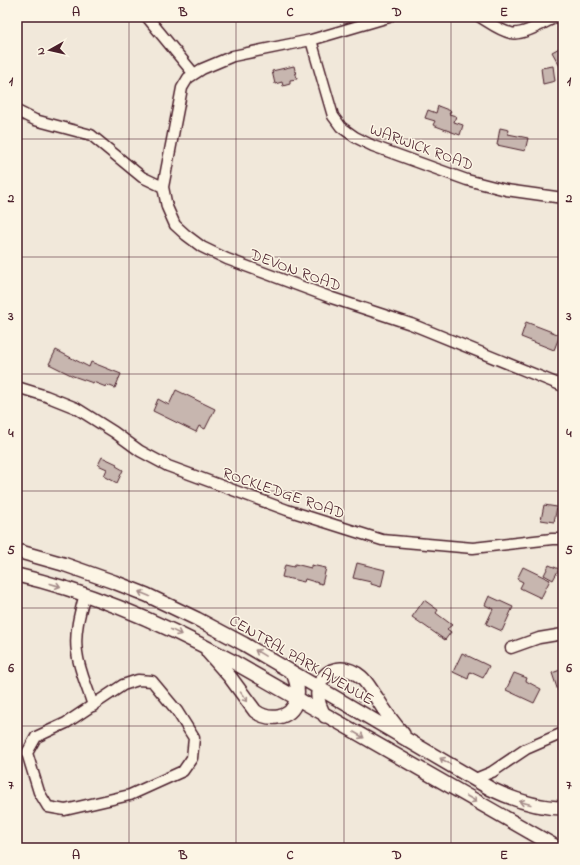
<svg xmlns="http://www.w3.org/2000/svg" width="580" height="865" viewBox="0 0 580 865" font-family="'Indie Flower',sans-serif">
<rect width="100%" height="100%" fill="#f1e8da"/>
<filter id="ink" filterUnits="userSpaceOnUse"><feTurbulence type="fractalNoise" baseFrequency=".025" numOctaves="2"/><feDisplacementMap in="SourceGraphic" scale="8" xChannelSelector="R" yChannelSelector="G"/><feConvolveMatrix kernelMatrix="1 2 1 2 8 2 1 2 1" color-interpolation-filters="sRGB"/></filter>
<g filter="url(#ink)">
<path fill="#c7b6af" stroke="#4a1f2b" d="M563,46V72L552,52Z
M294,66L297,79L290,80V84L283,86L282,82L275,84L272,71Z
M553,66L555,81L543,84L541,68Z
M438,106L451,111L449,114L456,116L454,122L463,125L460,135L433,125L435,121L425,118L428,110L436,113Z
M500,128L509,130L508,134L528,138L525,151L497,145Z
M526,322L560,335L554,350L521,337Z
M56,350L89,367L91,362L121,374L115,388L107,385L106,387L93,382V383L73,376L49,364Z
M176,390L215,409L205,429L199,426L196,432L153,411L158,399L169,405Z
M102,457L117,464L116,466L123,470L117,483L104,476L107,469L98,465Z
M544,505L557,507L554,522L541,520Z
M357,563L385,570L381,587L371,584V582L353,578Z
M295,564L311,568V565L326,568L322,584L305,579L304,582L282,577L285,565L294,567Z
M549,565L559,569L553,580L544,575Z
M523,567L550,580L541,598L520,588L523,582L517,579Z
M489,596L513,607L502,631L486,624L493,609L485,605Z
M424,600L438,610L436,613L452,625L447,629L451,632L445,640L412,617Z
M462,653L489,666L483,678L470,672L468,679L453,672Z
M563,669V702L562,703L552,673Z
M514,673L527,678L526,681L541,689L534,703L506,690Z"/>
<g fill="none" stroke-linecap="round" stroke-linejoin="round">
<defs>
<path id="minor" d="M147,17L194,74
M389,17L311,40L233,56L202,69L188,78L182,88L163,187L167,207L175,225L186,235L202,247L227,259L332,298L411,324L563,386
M480,17C490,23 500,31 511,33C523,36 545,22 556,17
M311,40L333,116L341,127L355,137L373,146L467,180L506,190L563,198
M17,111L35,120L91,135L142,177L163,187
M17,387L46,396L76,408L114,432L140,451L168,466L287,510L382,540L473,548L552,539H563
M85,594C80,612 74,633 77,652C79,671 88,688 93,706
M511,648L539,638L563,634
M138,680L152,681L177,711L194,738L192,758L183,771L130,795L65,810L48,807L39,792L27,753L36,737L66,723L123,685Z
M475,779L492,772L526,749L563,733"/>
<path id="major" d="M17,551L63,564L114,582L147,595L197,619L244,644L491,789C514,800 537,808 563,808
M17,575C92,592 162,623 230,660L558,848
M208,652L230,677L255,711C268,721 291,720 296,701C299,692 297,682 293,673
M325,716C304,685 333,654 361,677C367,682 371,690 376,697C384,710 393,723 403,734"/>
</defs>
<use href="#minor" stroke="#4a1f2b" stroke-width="13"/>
<use href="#major" stroke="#4a1f2b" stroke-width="16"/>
<use href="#minor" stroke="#fcf5e5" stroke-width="10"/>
<use href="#major" stroke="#fcf5e5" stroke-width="13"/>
</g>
<defs><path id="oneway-shaft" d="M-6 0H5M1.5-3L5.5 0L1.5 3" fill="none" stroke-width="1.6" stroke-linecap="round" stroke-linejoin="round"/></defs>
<g stroke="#a38a88">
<use href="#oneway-shaft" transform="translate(55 585) rotate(16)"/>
<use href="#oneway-shaft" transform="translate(144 594) rotate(-157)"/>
<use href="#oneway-shaft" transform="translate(176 632) rotate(26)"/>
<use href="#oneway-shaft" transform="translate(260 653) rotate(-149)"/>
<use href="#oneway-shaft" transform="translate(244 697) rotate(54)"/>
<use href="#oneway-shaft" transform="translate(359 735) rotate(30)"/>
<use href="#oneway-shaft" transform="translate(445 761) rotate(-150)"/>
<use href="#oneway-shaft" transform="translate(472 799) rotate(30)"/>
<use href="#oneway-shaft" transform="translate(525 803) rotate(-165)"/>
</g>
</g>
<path fill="none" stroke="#4a1f2b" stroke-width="1" stroke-opacity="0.55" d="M129,17V848M236,17V848M344,17V848M451,17V848M17,139H563M17,257H563M17,374H563M17,491H563M17,608H563M17,726H563"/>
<g text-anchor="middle" stroke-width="3" stroke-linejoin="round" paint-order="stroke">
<g font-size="16" fill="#4a1f2b" stroke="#fcf5e5">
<text transform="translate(422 146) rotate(20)" y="6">WARWICK ROAD</text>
<text transform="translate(296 269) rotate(20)" y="6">DEVON ROAD</text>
<text transform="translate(284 492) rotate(19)" y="6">ROCKLEDGE ROAD</text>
<text transform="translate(302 659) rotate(30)" y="6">CENTRAL PARK AVENUE</text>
</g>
</g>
<rect width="580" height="865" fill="none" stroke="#fcf5e5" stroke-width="44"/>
<g transform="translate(50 50) rotate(262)" stroke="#fcf5e5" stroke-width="3" paint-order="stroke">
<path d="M0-3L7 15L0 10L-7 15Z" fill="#4a1f2b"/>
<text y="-6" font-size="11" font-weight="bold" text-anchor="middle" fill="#4a1f2b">N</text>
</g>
<rect x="22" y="22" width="536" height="821" fill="none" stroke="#4a1f2b" stroke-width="1.5"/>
<g font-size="13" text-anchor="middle" font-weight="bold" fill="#4a1f2b">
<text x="76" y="16">A</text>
<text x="183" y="16">B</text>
<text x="290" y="16">C</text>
<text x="397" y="16">D</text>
<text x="504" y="16">E</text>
<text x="11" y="85">1</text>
<text x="569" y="85">1</text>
<text x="11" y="202">2</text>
<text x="569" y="202">2</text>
<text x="11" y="320">3</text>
<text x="569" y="320">3</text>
<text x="11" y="437">4</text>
<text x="569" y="437">4</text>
<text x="11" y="554">5</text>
<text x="569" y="554">5</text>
<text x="11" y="672">6</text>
<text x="569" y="672">6</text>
<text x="11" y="789">7</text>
<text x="569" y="789">7</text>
<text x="76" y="859">A</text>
<text x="183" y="859">B</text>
<text x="290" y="859">C</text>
<text x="397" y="859">D</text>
<text x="504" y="859">E</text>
</g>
</svg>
